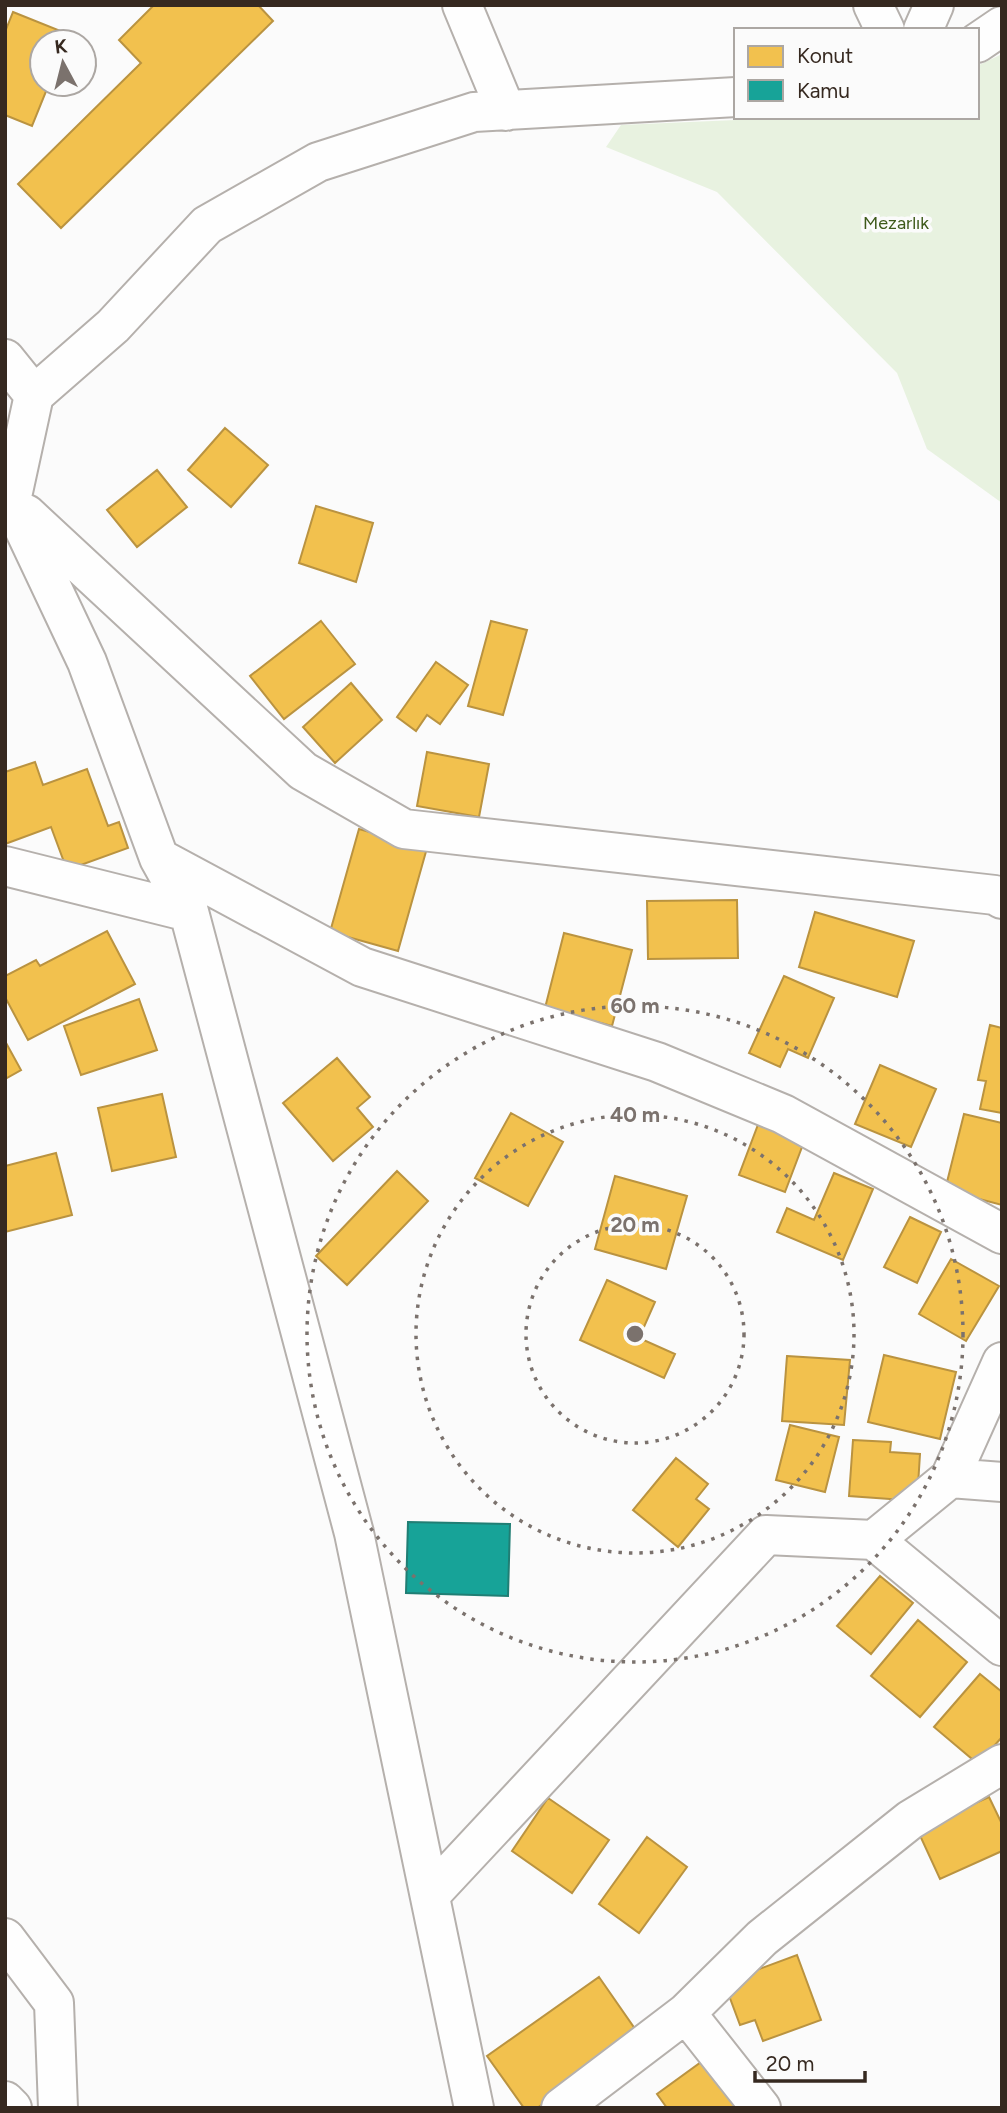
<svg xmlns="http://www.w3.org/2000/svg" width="1007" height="2113" viewBox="0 0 1007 2113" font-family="Figtree,sans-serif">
<rect width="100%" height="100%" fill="#fbfbfb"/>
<path fill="#e8f2e0" d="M1002,54V503L927,449L897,373L717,192L606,147L621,125L804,117H977V66Z"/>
<path fill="#f2c14e" stroke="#ba9340" stroke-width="2" d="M154,5H258L273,21L61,228L18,184L141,63L119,40Z
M13,12L68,34L65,42H42V84H49L32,126L5,115V32Z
M225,428L268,465L231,507L188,470Z
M157,470L187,507L137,547L107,510Z
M316,506L373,523L356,582L299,563Z
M321,621L355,664L284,719L250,676Z
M491,621L527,630L503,715L468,706Z
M436,662L468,685L440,724L427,715L416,731L397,717Z
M351,683L382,720L335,763L303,727Z
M427,752L489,764L479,817L417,806Z
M35,762L43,785L87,769L108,826L119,822L128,848L67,870L51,827L5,844V772Z
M359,829L427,848L398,951L330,932Z
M737,900L738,958L648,959L647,901Z
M815,912L914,941L897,997L799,967Z
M107,931L135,984L28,1040L5,997V976L36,960L40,966Z
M564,933L632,950L612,1026L545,1008Z
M784,976L834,998L808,1058L788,1049L780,1067L749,1053Z
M139,999L157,1050L81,1075L64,1026Z
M990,1025L1002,1028V1113L980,1109L986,1081L978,1080Z
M5,1041L21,1070L5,1079Z
M337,1058L370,1097L357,1108L373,1127L333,1161L283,1103Z
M880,1065L936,1089L911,1147L855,1124Z
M162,1094L176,1157L112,1171L98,1108Z
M511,1113L563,1142L528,1206L475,1178Z
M964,1114L1002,1123V1205L945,1190Z
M759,1122L805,1139L785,1192L739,1175Z
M56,1153L72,1215L5,1232V1166Z
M397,1171L428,1201L347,1285L316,1256Z
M834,1173L873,1189L843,1260L777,1232L787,1208L814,1220Z
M615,1176L687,1196L666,1269L595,1249Z
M910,1217L941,1232L917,1283L884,1267Z
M951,1259L999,1286L966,1341L919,1314Z
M607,1280L655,1302L639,1338L675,1354L664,1378L580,1340Z
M884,1355L956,1372L940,1439L868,1422Z
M787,1356L850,1360L844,1425L782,1421Z
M790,1425L839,1437L825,1492L776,1480Z
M853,1440L891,1442L890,1452L920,1454L917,1501L849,1496Z
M676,1458L708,1484L696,1499L709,1509L678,1547L633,1510Z
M880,1576L913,1603L871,1654L837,1626Z
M918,1620L967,1662L920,1717L871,1676Z
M980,1674L1002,1692V1737L978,1764L934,1727Z
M989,1797L1002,1824V1851L940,1879L917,1829Z
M548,1798L609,1840L572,1893L512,1851Z
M647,1837L687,1867L639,1933L599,1904Z
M797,1955L821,2020L763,2041L755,2020L740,2025L724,1982Z
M599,1977L640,2036L537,2108H524L487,2056Z
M715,2052L755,2108H667L657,2094Z"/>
<path fill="#17a398" stroke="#207e74" stroke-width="2" d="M408,1522L510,1524L508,1596L406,1593Z"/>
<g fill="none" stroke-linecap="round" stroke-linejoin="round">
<defs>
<path id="minor" d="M462,5L506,111
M873,5L885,30
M923,30L934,5
M977,43L1002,26
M5,359L34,395
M26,514L303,771L404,829L995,895L1002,899
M159,858L362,967L657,1062L783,1114L1002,1234
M5,866L189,912
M950,1478L1002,1482
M874,1540L950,1478L1002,1362
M430,1895L766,1535L874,1540L1002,1646
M5,1938L54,2003L58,2108
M686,2013L761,2108
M5,2101L12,2108
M474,2108L354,1533L189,912L159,858L87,662L11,501L34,395L113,326L207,225L318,162L474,112L736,97
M561,2108L686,2013L762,1938L910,1820L1002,1764"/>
</defs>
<use href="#minor" stroke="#b5b0ac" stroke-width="42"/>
<use href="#minor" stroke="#fefefe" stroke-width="38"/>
</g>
<g fill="none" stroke="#7b726d" stroke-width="3.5" stroke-dasharray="3.5 7">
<circle cx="635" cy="1334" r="109"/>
<circle cx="635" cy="1334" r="219"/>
<circle cx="635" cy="1334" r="328"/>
</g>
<g text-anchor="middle" stroke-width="7" stroke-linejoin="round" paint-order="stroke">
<g font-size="18" fill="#3e5a1b" stroke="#fbfbfb">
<text x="896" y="229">Mezarlık</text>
</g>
</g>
<circle cx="635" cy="1334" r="10" fill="#7b726d" stroke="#fbfbfb" stroke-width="3.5"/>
<g font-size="21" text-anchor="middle" font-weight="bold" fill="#7b726d" stroke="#fbfbfb" stroke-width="7" stroke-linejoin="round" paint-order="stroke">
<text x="635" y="1013">60 m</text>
<text x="635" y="1122">40 m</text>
<text x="635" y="1232">20 m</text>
</g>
<rect width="1007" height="2113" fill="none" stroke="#362920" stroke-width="14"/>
<rect x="734" y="28" width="245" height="91" fill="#fbfbfb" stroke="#aca7a3" stroke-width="2"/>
<rect x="748" y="46" width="35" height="21" fill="#f2c14e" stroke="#aca7a3" stroke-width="2"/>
<text x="797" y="63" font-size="21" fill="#362920">Konut</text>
<rect x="748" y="80" width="35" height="21" fill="#17a398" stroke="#aca7a3" stroke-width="2"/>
<text x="797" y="98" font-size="21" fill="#362920">Kamu</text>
<g transform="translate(63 63) rotate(353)"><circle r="33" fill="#fbfbfb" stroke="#aca7a3" stroke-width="2"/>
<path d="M0-5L12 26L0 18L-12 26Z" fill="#7b726d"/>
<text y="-10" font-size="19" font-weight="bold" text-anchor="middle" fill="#362920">K</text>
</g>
<path d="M755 2071v10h110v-10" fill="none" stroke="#362920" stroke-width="3.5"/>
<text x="766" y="2071" font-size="21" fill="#362920" stroke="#fbfbfb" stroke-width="5" paint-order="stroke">20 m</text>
</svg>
